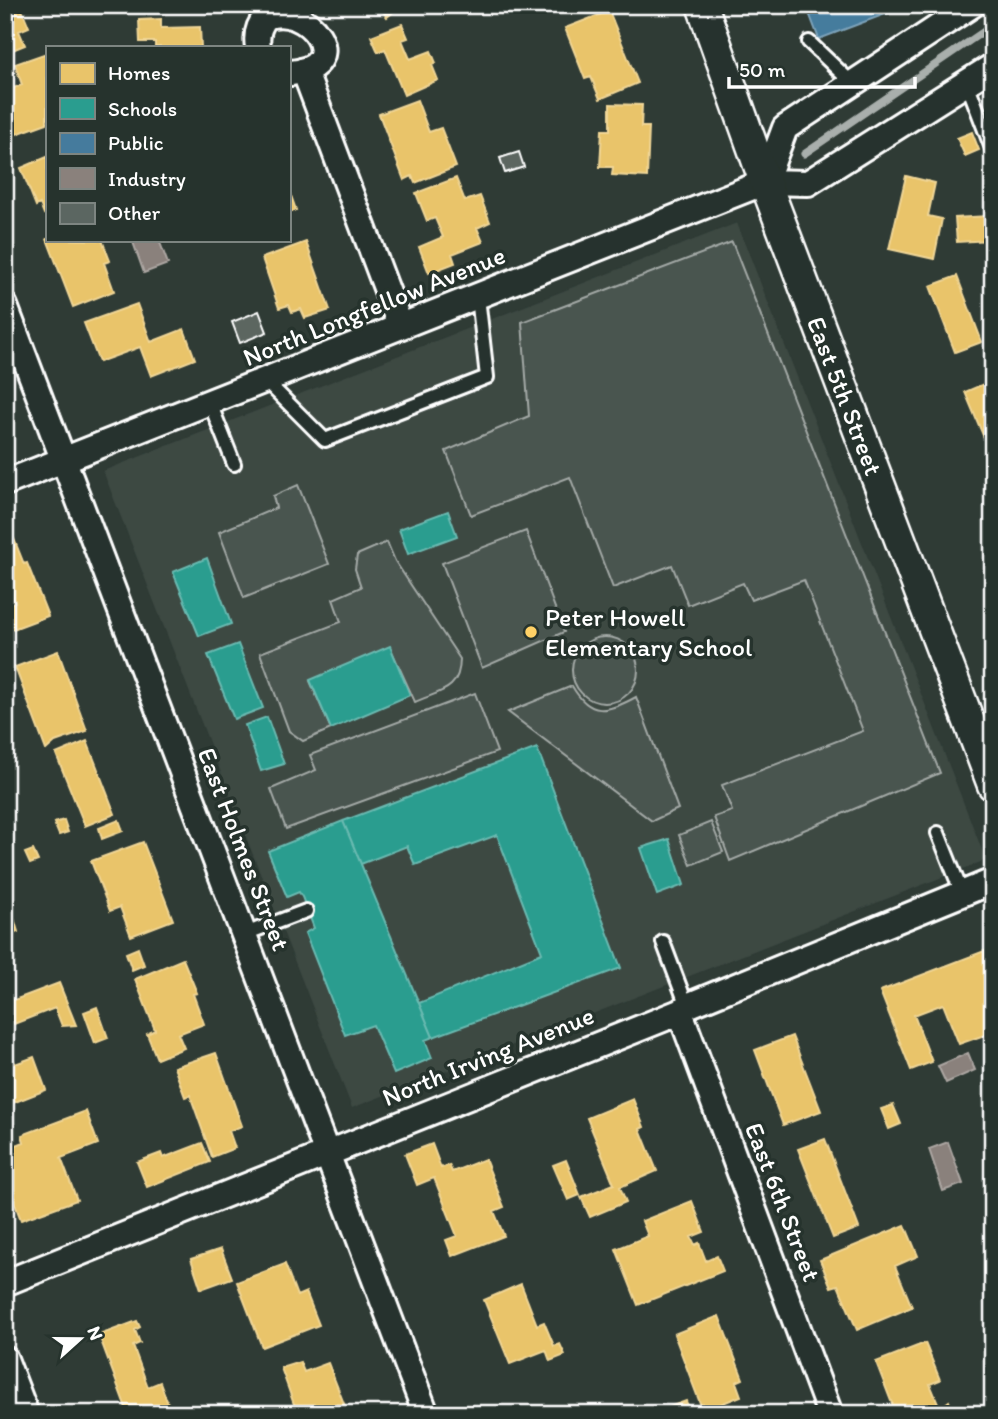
<svg xmlns="http://www.w3.org/2000/svg" width="998" height="1419" viewBox="0 0 998 1419" font-family="Itim,sans-serif">
<rect width="100%" height="100%" fill="#2f3b35"/>
<filter id="ink" filterUnits="userSpaceOnUse"><feTurbulence type="fractalNoise" baseFrequency=".0143" numOctaves="2"/><feDisplacementMap in="SourceGraphic" scale="14" xChannelSelector="R" yChannelSelector="G"/><feConvolveMatrix kernelMatrix="1 2 1 2 8 2 1 2 1" color-interpolation-filters="sRGB"/></filter>
<g filter="url(#ink)">
<path fill="#3c4842" d="M737,223L986,860L352,1108L103,471Z"/>
<path fill="#4a544f" stroke="#a4aaa7" stroke-width="2" d="M732,242L940,773L730,861L714,817L732,811L722,785L863,731L804,580L751,600L743,583L688,605L672,565L613,588L570,477L471,515L446,451L529,416L522,322Z
M298,485L329,564L244,598L219,532L276,508L273,496Z
M526,531L564,632L482,668L442,563Z
M387,542L395,561L460,659C460,691 440,691 415,702L390,647L310,681L331,729L303,741L289,731L260,653L341,622L333,599L361,587L355,569L357,555Z
M572 670a33 33 0 1 1 66 0a33 33 0 1 1-66 0Z
M572,686C590,717 607,713 636,697L678,809L652,821L508,712Z
M475,693L497,752L286,829L271,789L316,770L310,755Z
M711,822L723,852L691,865L679,835Z"/>
<path fill="#e9c46a" stroke="#f0d697" stroke-width="2" d="M5,5H20L29,27L19,31L25,45L5,53Z
M378,5H402L387,17Z
M609,11L638,83L600,99L591,77L585,79L565,28Z
M161,19V28L200,27L201,47H155V42H140L139,20Z
M402,24L408,38L402,40L410,59L431,51L436,63L432,65L438,80L404,95L385,49L378,52L371,36Z
M47,53V123L5,138V91L22,85L15,64Z
M417,100L429,132L441,128L456,167L415,183L412,176L404,180L379,114Z
M610,104L642,105L641,127H649L647,177L612,175L613,167H600L602,130H610Z
M972,132L979,150L965,156L957,138Z
M47,157V212L44,214L40,204L36,206L21,168Z
M906,176L935,183L928,216L942,219L934,259L889,249Z
M456,178L465,201L480,196L490,222L477,228L483,242L452,254L455,263L429,273L419,247L443,237L435,218L427,221L416,193Z
M289,190L296,210L289,213Z
M988,216L990,240L957,242L955,218Z
M47,239L102,240L110,261L104,263L114,291L73,307Z
M306,242L330,310L305,318L301,309L292,312L289,305L279,308L262,258Z
M957,276L982,342L955,352L930,286Z
M137,304L151,342L184,329L195,359L151,376L140,347L99,362L84,323Z
M993,380V459L965,392Z
M14,539L24,564L27,563L48,616L5,632V606L15,602L8,586L5,587V542Z
M58,651L87,731L55,742L46,750L15,667Z
M87,741L115,814L85,826L56,754Z
M64,820L68,832L59,835L54,823Z
M119,820L123,831L102,839L99,828Z
M143,842L173,920L131,936L120,907L110,911L91,861Z
M33,850L38,861L30,864L25,853Z
M10,905L18,932L7,936L5,907Z
M138,948L144,965L132,970L126,953Z
M987,950L993,965V1032L959,1044L943,1004L914,1015L932,1062L911,1070L880,991Z
M183,959L197,993L193,994L204,1024L178,1034L184,1048L157,1059L147,1034L155,1030L135,979Z
M59,983L76,1025L62,1026L55,1008L14,1024L6,1003Z
M97,1007L108,1038L95,1043L84,1012Z
M792,1036L821,1111L783,1125L755,1050Z
M5,1038L15,1064L34,1057L46,1090L5,1106Z
M216,1053L242,1126L229,1131L235,1148L212,1157L190,1095L185,1097L174,1067Z
M633,1099L644,1127L640,1129L657,1171L620,1187L626,1202L590,1217L581,1197L614,1184L587,1118Z
M893,1105L901,1124L889,1129L881,1109Z
M86,1111L98,1144L61,1158L77,1200L21,1220L5,1178V1139L9,1148L24,1142L22,1135Z
M825,1139L859,1228L833,1238L798,1149Z
M202,1143L210,1162L147,1187L137,1162L161,1153L163,1158Z
M432,1144L441,1168L449,1165L452,1172L485,1159L504,1207L494,1211L504,1236L452,1256L446,1240L457,1236L434,1178L417,1185L405,1154Z
M566,1160L580,1195L568,1200L553,1165Z
M692,1201L704,1232L691,1237L695,1245L699,1243L706,1261L717,1256L723,1271L638,1305L616,1249L648,1236L642,1221Z
M905,1225L918,1256L895,1266L912,1307L857,1330L838,1285L831,1287L820,1260Z
M221,1249L232,1278L201,1289L191,1259Z
M285,1264L297,1296L306,1292L319,1325L262,1347L237,1282Z
M521,1284L537,1325L544,1322L554,1346L560,1344L565,1355L550,1361L546,1350L510,1364L484,1300Z
M719,1316L743,1379L736,1382L741,1396L703,1411L674,1334Z
M137,1321L140,1327L135,1330L140,1343L133,1346L148,1387L160,1382L170,1409L156,1414H113L126,1408L99,1335Z
M925,1343L940,1380L930,1384L940,1408L949,1401L954,1414H896L876,1362Z
M300,1362L304,1372L328,1363L348,1414H288L296,1410L281,1368Z
M686,1401L691,1414H657L656,1412Z"/>
<path fill="#2a9d8f" stroke="#6abab1" stroke-width="2" d="M448,511L457,536L408,554L399,529Z
M207,558L231,624L199,636L173,572Z
M238,644L263,708L234,719L208,655Z
M390,646L410,695L331,729L310,680Z
M267,717L284,764L261,771L245,725Z
M537,748L621,968L433,1037L419,1003L542,953L497,835L415,865L407,846L361,864L343,821Z
M343,821L433,1037L425,1040L432,1058L394,1074L373,1025L345,1035L305,933L314,928L302,897L299,892L287,897L268,851Z
M669,839L684,885L657,895L641,848Z"/>
<path fill="#457b9d" stroke="#7da3ba" stroke-width="2" d="M806,5H909L819,39Z"/>
<path fill="#8a817c" stroke="#ada7a3" stroke-width="2" d="M138,240H159L168,264L144,273L133,242Z
M968,1053L975,1070L946,1083L938,1066Z
M948,1142L963,1184L943,1191L929,1149Z"/>
<g fill="none" stroke-linecap="round" stroke-linejoin="round">
<path stroke="#a9afac" stroke-width="7" d="M804,154L993,25"/>
</g>
<path fill="#5b6661" stroke="#fff" stroke-width="2" d="M519,152L524,167L505,173L500,158Z
M259,311L267,332L240,343L232,322Z"/>
<g fill="none" stroke-linecap="round" stroke-linejoin="round">
<defs>
<path id="service" d="M809,42L853,84
M967,83L993,151
M266,381L325,440L487,377L478,297
M210,403L234,464
M938,833L962,893
M245,934L306,911
M663,942L687,1006"/>
<path id="minor" d="M258,47C256,36 258,26 266,17C307,0 356,66 291,73
M304,70L400,325
M765,182L785,128L972,5
M5,306L426,1414
M5,483L765,182L808,183L993,66
M680,1012L830,1414
M5,1283L680,1012L687,1006L993,881
M5,1359L26,1414"/>
<path id="tertiary" d="M702,5L765,182L993,785"/>
</defs>
<use href="#service" stroke="#fff" stroke-width="18"/>
<use href="#minor" stroke="#fff" stroke-width="30"/>
<use href="#tertiary" stroke="#fff" stroke-width="35"/>
<use href="#service" stroke="#26332d" stroke-width="12"/>
<use href="#minor" stroke="#26332d" stroke-width="24"/>
<use href="#tertiary" stroke="#26332d" stroke-width="30"/>
</g>
</g>
<circle fill="#ffd166" stroke="#26332d" stroke-width="2.5" cx="531" cy="632" r="7"/>
<g text-anchor="middle" stroke-width="7" stroke-linejoin="round" paint-order="stroke">
<g font-size="26" fill="#fff" stroke="#26332d">
<text transform="translate(374 306) rotate(-22)" y="9">North Longfellow Avenue</text>
<text transform="translate(845 396) rotate(69)" y="9">East 5th Street</text>
<text transform="translate(244 849) rotate(69)" y="9">East Holmes Street</text>
<text transform="translate(488 1056) rotate(-22)" y="9">North Irving Avenue</text>
<text transform="translate(783 1202) rotate(69)" y="9">East 6th Street</text>
</g>
<g font-size="26" fill="#fff" stroke="#26332d" text-anchor="start">
<text x="545" y="626">Peter Howell<tspan x="545" dy="30">Elementary School</tspan></text>
</g>
</g>
<rect width="998" height="1419" fill="none" stroke="#26332d" stroke-width="28"/>
<rect x="14" y="14" width="970" height="1391" fill="none" stroke="#fff" stroke-width="2.5" filter="url(#ink)"/>
<rect x="46" y="46" width="245" height="196" fill="#26332d" stroke="#7d8581" stroke-width="2"/>
<rect x="60" y="63" width="35" height="21" fill="#e9c46a" stroke="#7d8581" stroke-width="2"/>
<text x="108" y="80" font-size="21" fill="#ffffff">Homes</text>
<rect x="60" y="98" width="35" height="21" fill="#2a9d8f" stroke="#7d8581" stroke-width="2"/>
<text x="108" y="116" font-size="21" fill="#ffffff">Schools</text>
<rect x="60" y="133" width="35" height="21" fill="#457b9d" stroke="#7d8581" stroke-width="2"/>
<text x="108" y="150" font-size="21" fill="#ffffff">Public</text>
<rect x="60" y="168" width="35" height="21" fill="#8a817c" stroke="#7d8581" stroke-width="2"/>
<text x="108" y="186" font-size="21" fill="#ffffff">Industry</text>
<rect x="60" y="203" width="35" height="21" fill="#5b6661" stroke="#7d8581" stroke-width="2"/>
<text x="108" y="220" font-size="21" fill="#ffffff">Other</text>
<g transform="translate(80 1339) rotate(69)" stroke="#26332d" stroke-width="5" paint-order="stroke">
<path d="M0-5L12 26L0 18L-12 26Z" fill="#ffffff"/>
<text y="-10" font-size="19" font-weight="bold" text-anchor="middle" fill="#ffffff">N</text>
</g>
<path d="M729 77v10h186v-10" fill="none" stroke="#ffffff" stroke-width="3.5"/>
<text x="739" y="77" font-size="21" fill="#ffffff" stroke="#26332d" stroke-width="5" paint-order="stroke">50 m</text>
</svg>
